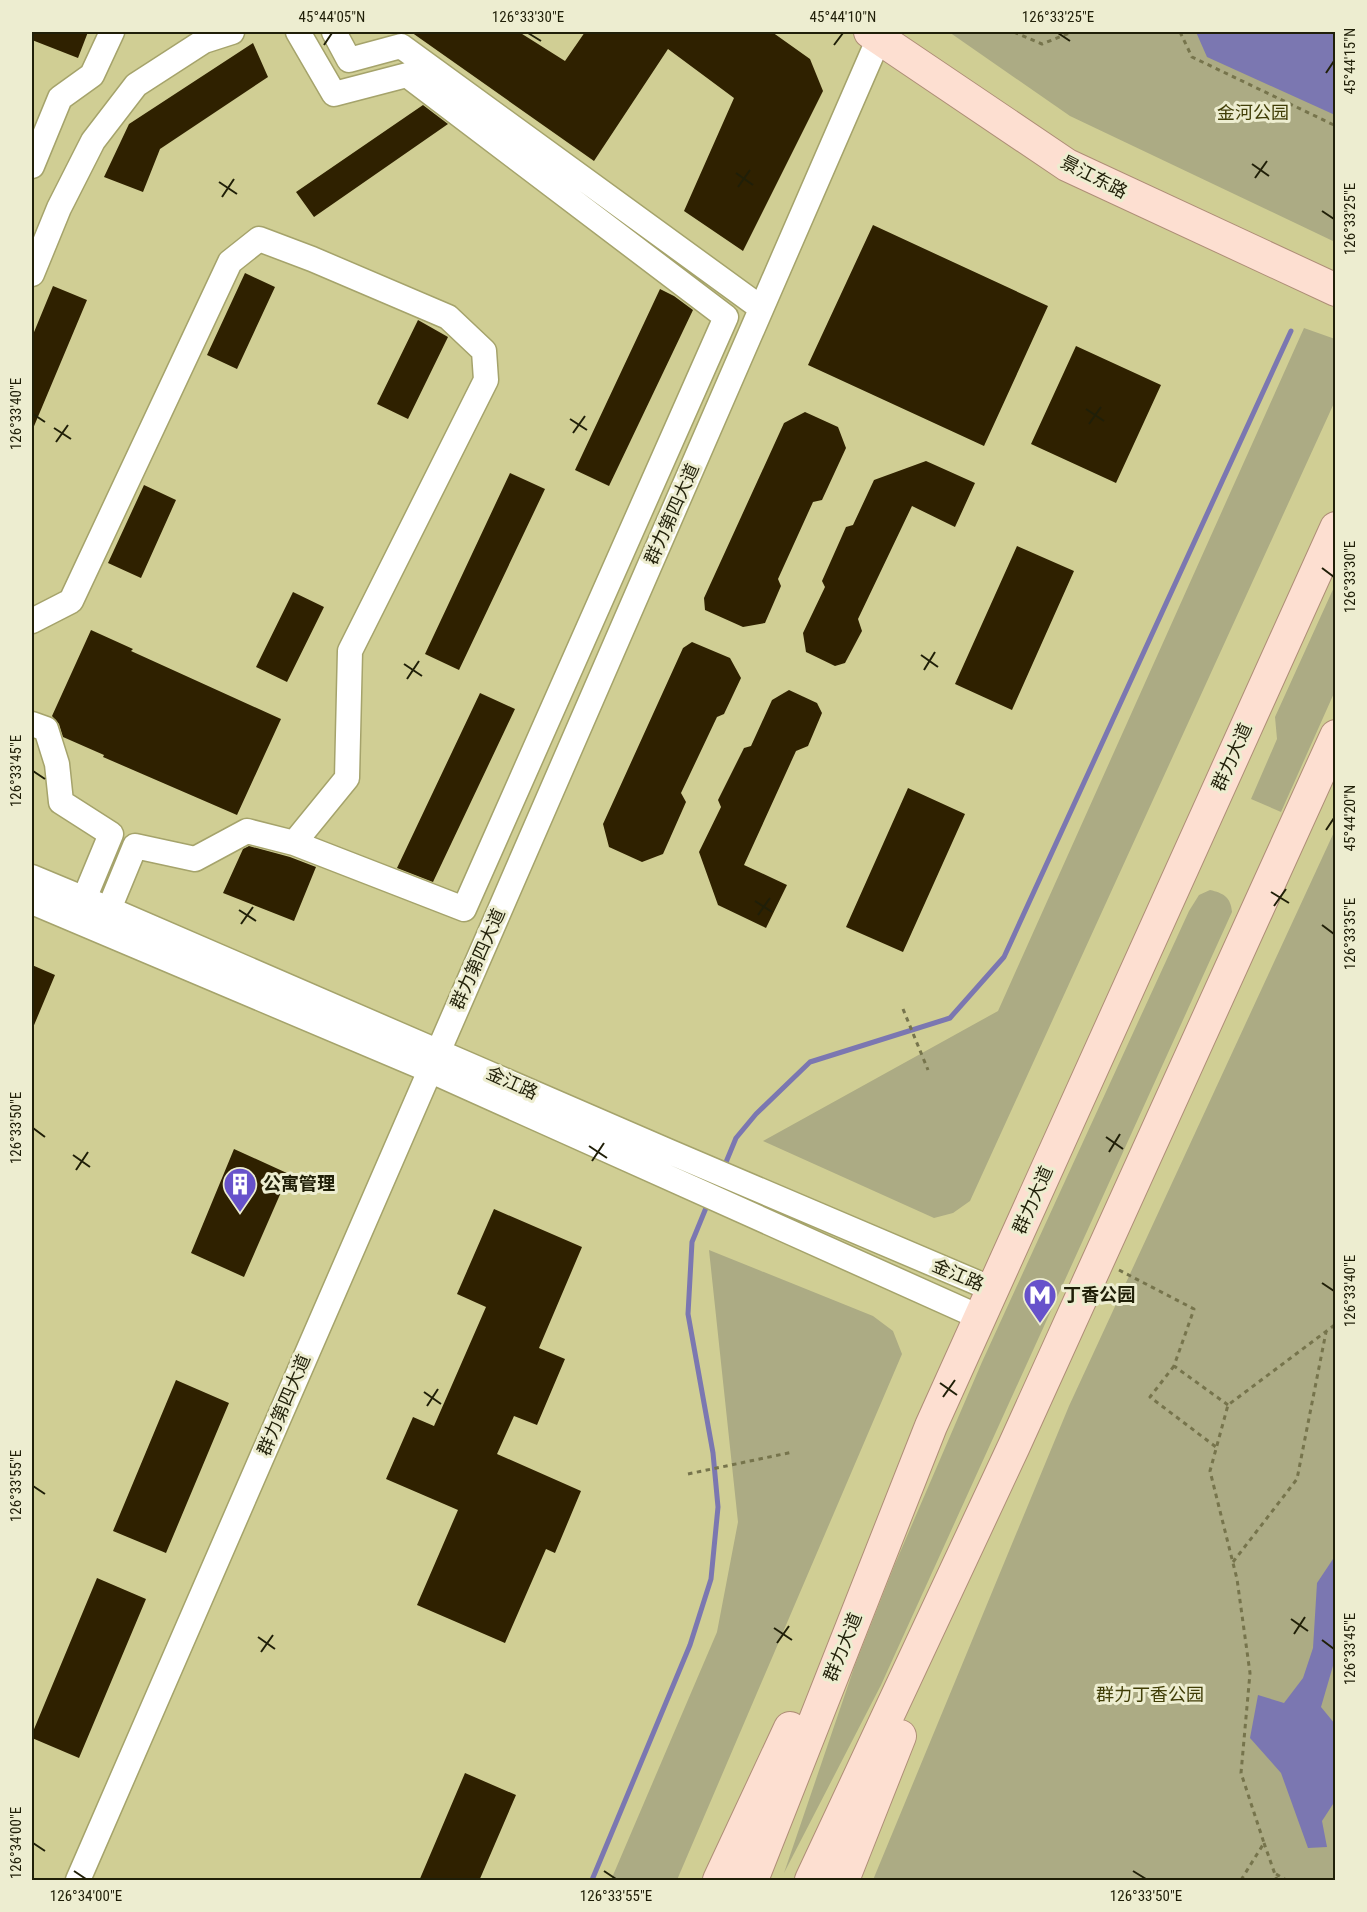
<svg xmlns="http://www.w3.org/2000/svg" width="1367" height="1912" viewBox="0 0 1367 1912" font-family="'Roboto Condensed','Noto Sans SC',sans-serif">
<rect width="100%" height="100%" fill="#d0ce94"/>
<path fill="#acab84" d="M949,32H1335V242L1070,116Z
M1304,328L1335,339V401L970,1201L953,1213L934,1218L763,1141L998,1011Z
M1335,585V691L1281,812L1251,799L1277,739L1275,717Z
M1335,830V1880H873L1069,1406Z
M1210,890C1223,893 1231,897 1232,912L881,1685L784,1873L855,1665L895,1564L982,1362L1189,911L1199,895Z
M709,1250L873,1316L893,1331L902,1354L677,1880H611L717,1632L738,1522Z"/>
<path fill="#7b77b1" d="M1196,32H1335V115L1207,57Z
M1335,1556V1659L1321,1707L1335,1724V1801L1322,1821L1327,1847L1308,1848L1281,1773L1250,1738L1258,1695L1284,1703L1303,1678L1313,1648L1317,1583Z"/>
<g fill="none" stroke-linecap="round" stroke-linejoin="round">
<path stroke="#7b77b1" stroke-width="5" d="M724,1167L736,1138L756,1114L810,1062L950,1018L1004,957L1291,331
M592,1880L690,1645L711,1579L718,1507L713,1453L688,1314L692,1242L708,1203"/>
</g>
<path fill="#2f2100" d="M32,32H88L78,58L32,40Z
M411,32H519L565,61L585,32H772L810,59L823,91L743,251L684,211L734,98L668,49L594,161Z
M253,43L268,77L160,149L143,192L104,177L129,124Z
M423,105L448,124L314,217L296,192Z
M873,225L1048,306L984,446L808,365Z
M245,273L275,287L237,369L207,355Z
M53,286L87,300L32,431V337Z
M660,289L674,296L693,310L609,486L575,470Z
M418,320L448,337L408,419L377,404Z
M1076,346L1161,385L1116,483L1031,444Z
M805,412L838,427L846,448L822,500L813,502L778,579L781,586L765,623L743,627L705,610L704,598L784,423Z
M926,461L975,483L955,527L912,506L858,619L862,631L845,663L835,666L806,652L803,633L825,587L822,581L846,527L853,525L874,480Z
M510,473L545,489L459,670L425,654Z
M144,485L176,500L141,578L108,563Z
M1017,546L1074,571L1012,710L955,684Z
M293,592L324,607L287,682L256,667Z
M91,630L133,649L131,651L281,719L237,815L103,757L104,755L63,737L59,724L52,716Z
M692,642L730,658L741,678L724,714L717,717L681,793L686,802L663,854L642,862L609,847L603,824L683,648Z
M789,690L817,703L822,713L808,746L796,751L744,865L787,885L766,928L718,905L699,852L721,807L718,800L744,748L751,746L772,700Z
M480,693L515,709L433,882L397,868Z
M908,788L965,814L903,952L846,927Z
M249,846L290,857L316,867L294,921L223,893L243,849Z
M32,965L55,975L32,1030Z
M234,1149L289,1174L244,1277L191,1253Z
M494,1209L582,1247L539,1348L565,1359L537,1425L514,1416L497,1454L581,1491L555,1553L546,1549L505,1643L417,1605L458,1510L386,1479L413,1417L434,1426L486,1307L457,1294Z
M176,1380L229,1403L166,1553L113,1531Z
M97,1578L146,1599L79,1758L32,1738V1734Z
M465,1773L516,1795L479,1881H419Z"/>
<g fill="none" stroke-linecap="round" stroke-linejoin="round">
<defs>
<path id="minor" d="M334,32L349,60L401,46L761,308
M32,166L60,98L92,75L112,32
M32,274L59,208L93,141L136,85L204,41L232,32
M32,621L71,601L230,262L259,239L312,259L448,317L484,351L486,380L350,651L347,778L294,843
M32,724L46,729L57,764L61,802L111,834L84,899
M32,877L109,909L670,1152L992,1289
M32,902L429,1070L979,1317
M109,909L135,846L195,859L247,831L294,843L464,909L726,317L407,75L334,94L298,32
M78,1880L879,38"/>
<path id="major" d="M870,32L1067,165L1336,290
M719,1880L790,1728
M752,1880L931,1426L1336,528
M811,1880L1014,1446L1336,736
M843,1880L900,1736"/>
</defs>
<use href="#minor" stroke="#a5a36b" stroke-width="27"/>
<use href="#major" stroke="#ae8e76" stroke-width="34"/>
<path stroke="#76744c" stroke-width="3" stroke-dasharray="4.5 4.5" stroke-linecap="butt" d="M1014,32L1042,44L1072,32
M1180,32L1192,57L1336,126
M903,1009L928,1070
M1119,1270L1194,1309L1174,1366L1228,1405
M1174,1366L1150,1397L1216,1447
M688,1474L793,1452
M1233,1562L1297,1479L1326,1332
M1264,1843L1277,1880
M1276,1874L1286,1880
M1241,1880L1264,1843L1241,1773L1250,1673L1237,1579L1210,1471L1228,1405L1336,1324"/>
<use href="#minor" stroke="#fff" stroke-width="24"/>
<use href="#major" stroke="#fddfd1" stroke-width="32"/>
</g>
<path fill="none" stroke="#201f08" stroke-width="2" d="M528,33L541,41M1058,33L1070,41M324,45L332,33M834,45L843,33M1326,73L1334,61M1252,164L1269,176M736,173L753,185M1255,178L1267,161M219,182L237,194M738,187L750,170M222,197L234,179M1322,211L1334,219M1086,409L1104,421M33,414L45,422M570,419L587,430M1089,424L1101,407M54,428L71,439M573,433L585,416M56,442L68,425M1322,568L1334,577M921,655L938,667M404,664L422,676M924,670L935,652M407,679L419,661M33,771L45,779M1326,830L1334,818M1271,892L1289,903M755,901L772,912M1274,906L1286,889M239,910L256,921M758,915L770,898M241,924L253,907M1322,925L1334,934M33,1128L45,1137M1106,1137L1123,1149M589,1146L607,1158M1109,1152L1120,1134M73,1155L90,1167M592,1161L604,1143M76,1170L88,1152M1322,1283L1334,1291M940,1383L957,1395M424,1392L441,1404M943,1397L955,1380M427,1406L438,1389M33,1486L45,1494M1291,1619L1308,1631M774,1628L792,1640M1294,1634L1305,1617M258,1637L275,1649M1322,1640L1334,1649M777,1643L789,1626M261,1652L273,1635M33,1843L45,1851M74,1871L86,1879M604,1871L616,1879M1133,1871L1146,1879"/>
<defs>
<symbol id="building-pin" viewBox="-11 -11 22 30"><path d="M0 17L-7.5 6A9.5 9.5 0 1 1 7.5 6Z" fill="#6752cb" stroke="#ededd0"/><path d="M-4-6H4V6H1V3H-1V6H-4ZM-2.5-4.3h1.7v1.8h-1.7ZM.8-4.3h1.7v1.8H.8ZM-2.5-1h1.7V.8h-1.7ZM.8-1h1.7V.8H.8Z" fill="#fff"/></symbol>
<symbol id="metro-pin" viewBox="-11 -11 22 30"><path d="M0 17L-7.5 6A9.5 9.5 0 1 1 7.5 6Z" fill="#6752cb" stroke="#ededd0"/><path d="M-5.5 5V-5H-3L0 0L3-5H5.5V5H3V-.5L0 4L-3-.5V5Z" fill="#fff"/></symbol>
</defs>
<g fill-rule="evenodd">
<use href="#building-pin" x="221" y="1165" width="38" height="52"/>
<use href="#metro-pin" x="1021" y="1276" width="38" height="52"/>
</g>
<g text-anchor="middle" stroke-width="6" stroke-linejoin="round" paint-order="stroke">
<g font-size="18" fill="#403d06" stroke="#ededd0">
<text x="1253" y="119">金河公园</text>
<text x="1150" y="1701">群力丁香公园</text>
</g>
<g font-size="18" fill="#201f08" stroke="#ededd0">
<text transform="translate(1094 177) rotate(27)" y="6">景江东路</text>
<text transform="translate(672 514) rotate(-66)" y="6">群力第四大道</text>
<text transform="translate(1232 757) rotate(-66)" y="6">群力大道</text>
<text transform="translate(478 959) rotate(-66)" y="6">群力第四大道</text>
<text transform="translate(512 1083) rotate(24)" y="6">金江路</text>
<text transform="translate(1033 1200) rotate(-66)" y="6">群力大道</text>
<text transform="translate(958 1275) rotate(23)" y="6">金江路</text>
<text transform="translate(284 1405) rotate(-67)" y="6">群力第四大道</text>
<text transform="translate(843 1647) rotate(-68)" y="6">群力大道</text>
</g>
<g font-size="18" font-weight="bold" fill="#201f08" stroke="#ededd0" text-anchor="start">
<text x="263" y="1190">公寓管理</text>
<text x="1063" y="1301">丁香公园</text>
</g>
</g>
<rect width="1367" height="1912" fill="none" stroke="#ededd0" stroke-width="66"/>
<rect x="33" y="33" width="1301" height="1846" fill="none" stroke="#201f08" stroke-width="2"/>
<g font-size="15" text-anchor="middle" fill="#201f08">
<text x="332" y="22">45°44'05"N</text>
<text x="528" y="22">126°33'30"E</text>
<text x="843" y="22">45°44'10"N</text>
<text x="1058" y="22">126°33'25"E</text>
<text transform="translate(1350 61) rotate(-90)" y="5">45°44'15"N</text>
<text transform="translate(1350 219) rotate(-90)" y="5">126°33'25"E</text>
<text transform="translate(16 414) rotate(-90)" y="5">126°33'40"E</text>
<text transform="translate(1350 577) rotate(-90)" y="5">126°33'30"E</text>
<text transform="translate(16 771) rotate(-90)" y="5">126°33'45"E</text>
<text transform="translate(1350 818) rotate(-90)" y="5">45°44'20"N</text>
<text transform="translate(1350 934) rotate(-90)" y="5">126°33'35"E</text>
<text transform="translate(16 1128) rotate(-90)" y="5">126°33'50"E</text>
<text transform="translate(1350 1291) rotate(-90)" y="5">126°33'40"E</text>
<text transform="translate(16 1486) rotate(-90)" y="5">126°33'55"E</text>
<text transform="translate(1350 1649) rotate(-90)" y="5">126°33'45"E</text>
<text transform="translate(16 1843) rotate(-90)" y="5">126°34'00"E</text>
<text x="86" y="1901">126°34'00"E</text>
<text x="616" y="1901">126°33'55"E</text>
<text x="1146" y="1901">126°33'50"E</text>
</g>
</svg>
